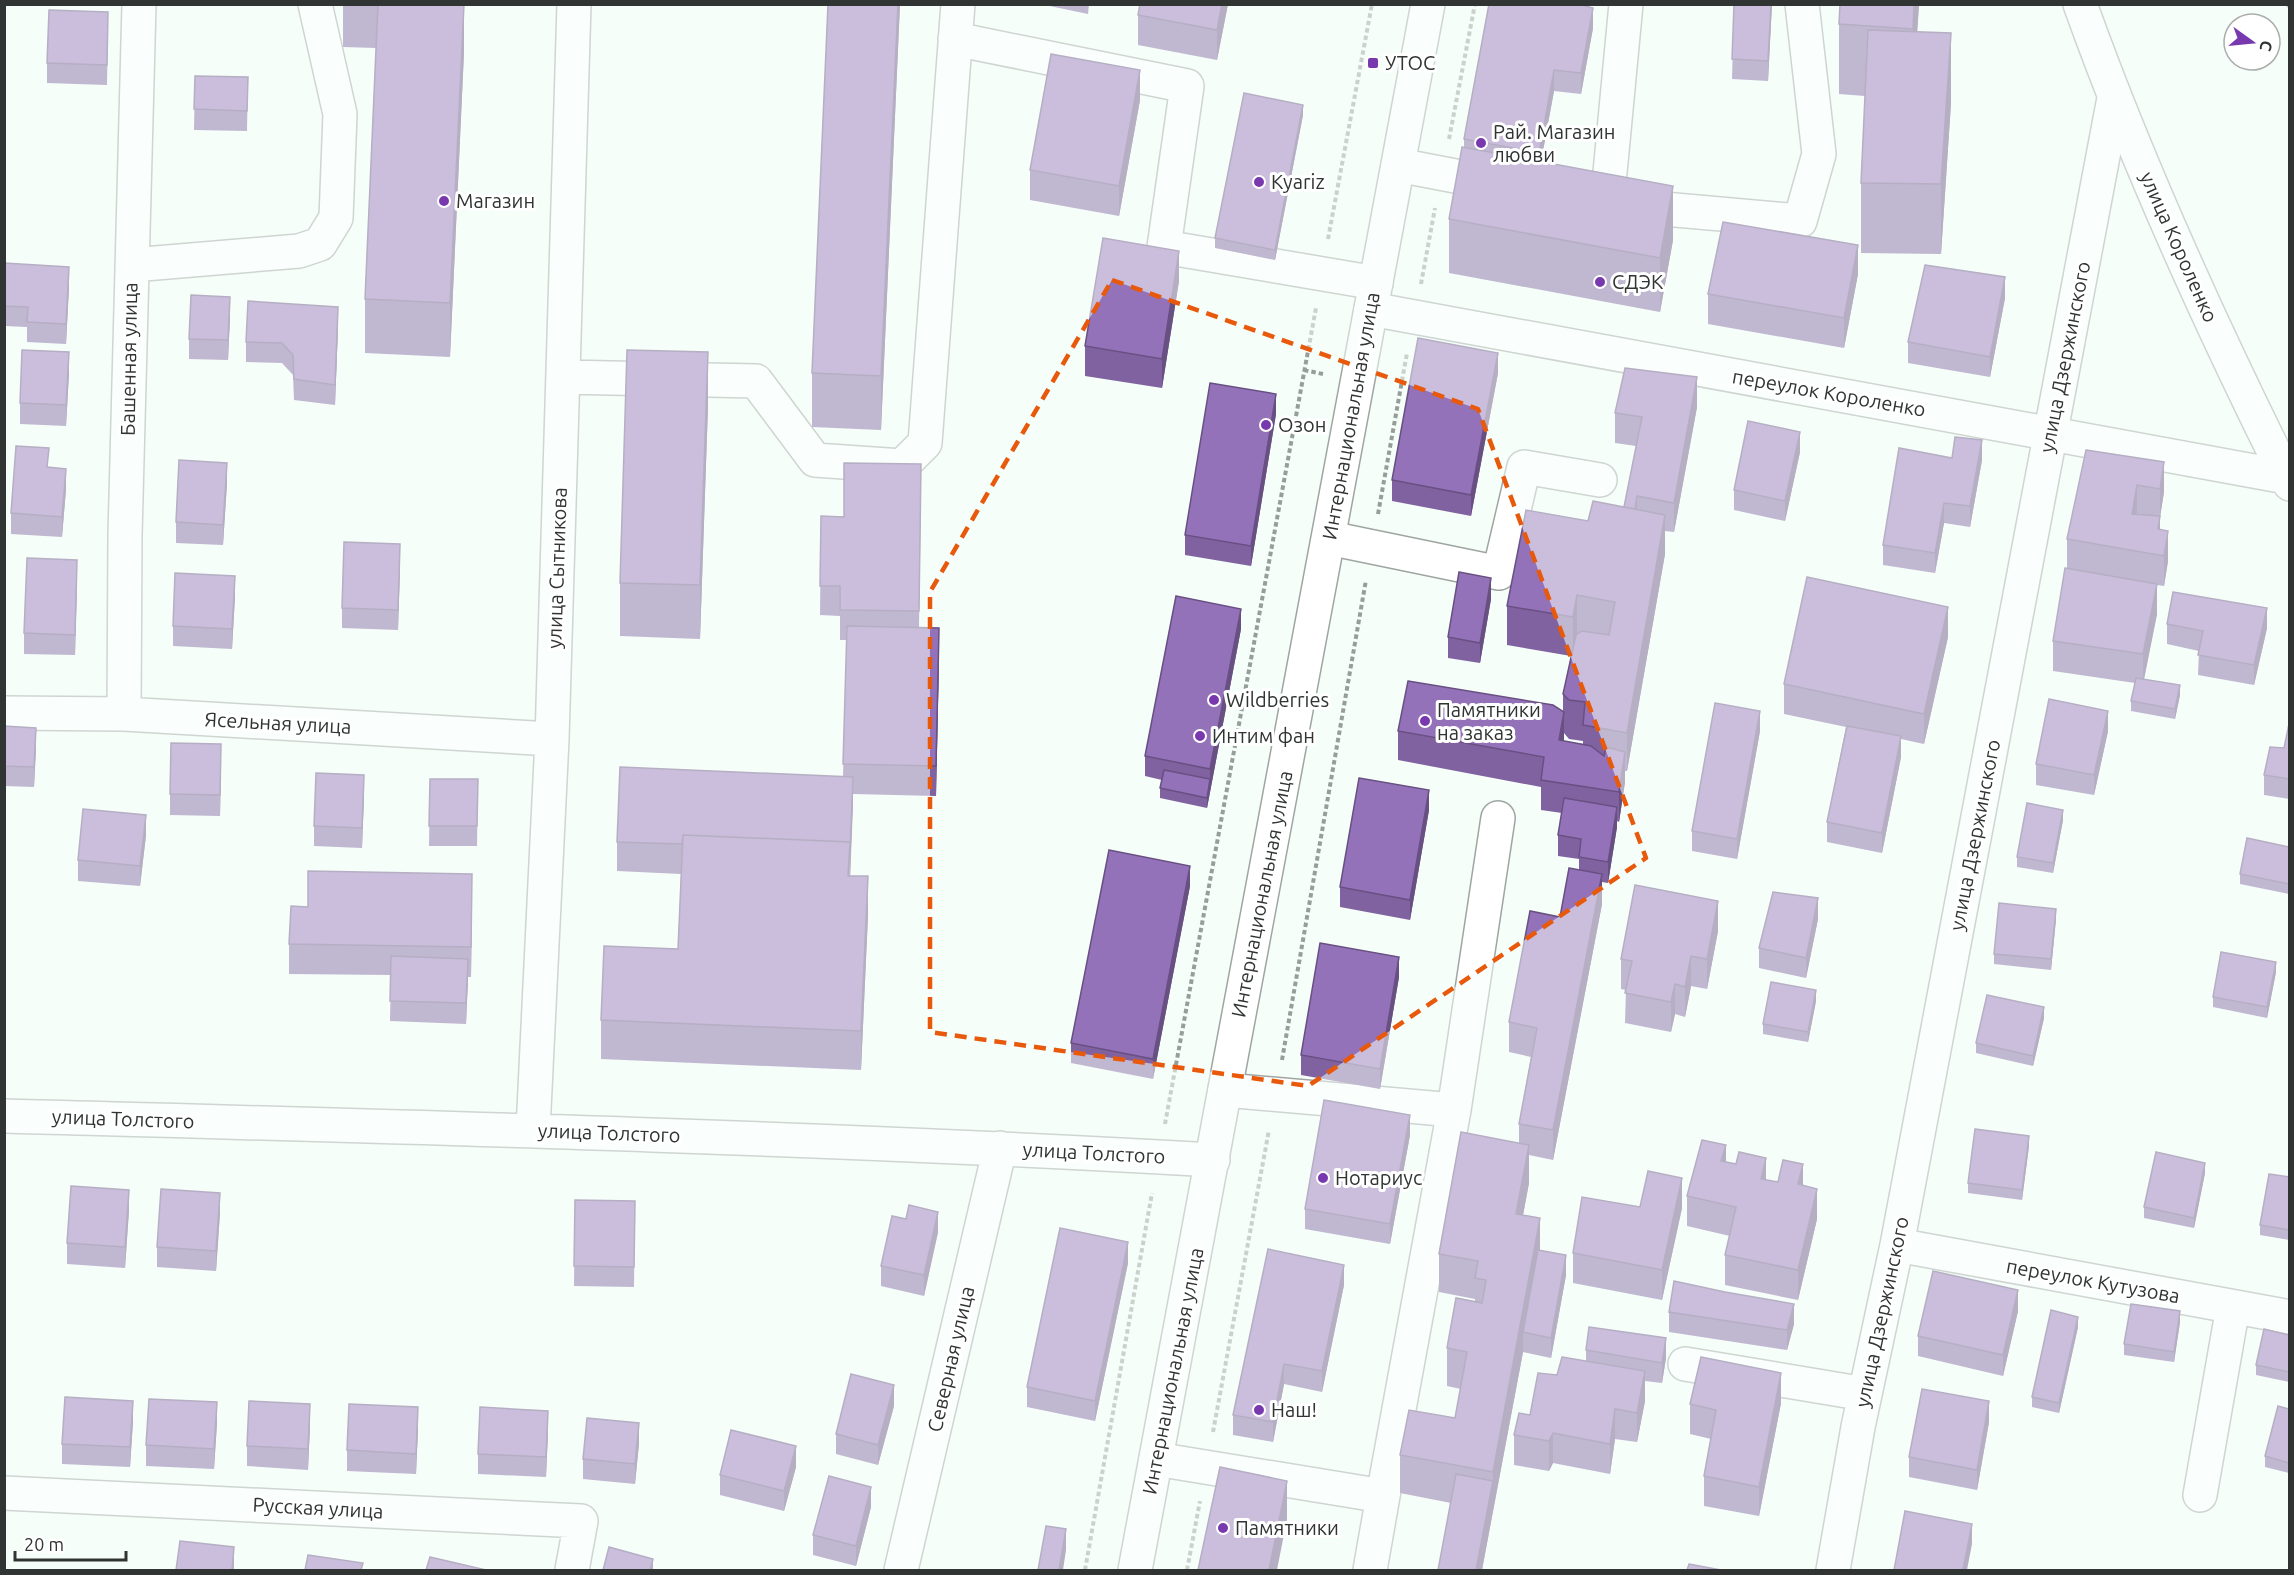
<svg xmlns="http://www.w3.org/2000/svg" width="2294" height="1575" viewBox="0 0 2294 1575" font-family="Ubuntu,sans-serif">
<rect width="100%" height="100%" fill="#f5fef9"/>
<g fill="none" stroke-linecap="round" stroke-linejoin="round">
<defs>
<path id="minor" d="M2080,4C2139,169 2212,328 2290,484
M955,39L1187,86L1164,247L1376,283
M1398,165L1502,185
M1607,204L1626,4
M1630,206L1800,221L1819,154L1802,4
M132,265L299,251L320,244L336,218L340,114L315,4
M1371,309L2286,477
M563,377L756,381L815,460L902,466L925,443L958,4
M1329,538L1499,573L1524,467L1600,480
M4,713L124,714L552,739
M124,714L125,535L139,4
M1225,1090L1454,1110L1383,1496
M1454,1110L1498,818
M4,1116C407,1127 810,1137 1213,1160
M533,1130L552,739L574,4
M1897,1245L2290,1317
M1685,1364L1865,1394
M1156,1459L1383,1496L1370,1570
M4,1493L581,1521L572,1570
M2200,1495L2233,1307
M901,1570L1000,1148
M1833,1570L1858,1427L1897,1245L2114,98"/>
<path id="major" d="M1135,1570L1428,4"/>
</defs>
<use href="#minor" stroke="#9fa6a2" stroke-width="36"/>
<use href="#major" stroke="#9fa6a2" stroke-width="36"/>
<path stroke="#979e9a" stroke-width="4" stroke-dasharray="4.5 3" stroke-linecap="butt" d="M1449,139L1475,4
M1328,239L1372,4
M1421,284L1435,208
M1304,370L1323,374
M1378,514L1407,353
M1282,1060L1366,580
M1165,1124L1316,308
M1213,1432L1269,1130
M1085,1570L1152,1193
M1187,1570L1200,1501"/>
<use href="#minor" stroke="#fff" stroke-width="33"/>
<use href="#major" stroke="#fff" stroke-width="33"/>
<path stroke="#6f7471" stroke-width="4.5" stroke-dasharray="3 6" stroke-linecap="butt" d="M2288,4L2290,9"/>
</g>
<path fill="#7f629f" fill-rule="evenodd" d="M343,4H464V52L450,357L365,353V299L376,48L343,47Z
M900,4L881,430L812,427V373Z
M1040,4H1089L1088,14Z
M1140,4H1228L1217,60L1138,45V15Z
M1734,4H1772L1768,81L1732,79Z
M1840,4H1919L1917,32L1951,103L1941,254L1861,253V183L1865,96L1839,94V24Z
M1593,28L1581,94L1554,91L1541,161L1673,240L1660,312L1449,273V219L1464,147V139Z
M108,32L107,85L47,83V63Z
M195,76L248,77L247,131L194,130Z
M1140,100L1119,216L1030,200V170Z
M1303,115L1275,260L1215,248V238Z
M4,263L69,287L66,344L27,342V327L4,326Z
M1858,274L1844,348L1708,324V294Z
M1179,281L1162,388L1085,376V346Z
M2005,298L1990,377L1908,363V342Z
M230,317L228,360L189,359V339Z
M338,327L335,405L294,400L293,375L282,363L246,362V342Z
M69,373L66,426L20,424V403Z
M1498,373L1471,516L1392,501V480Z
M708,406L700,639L620,636V583Z
M1697,407L1674,532L1665,531V554L1627,771H1625V782L1619,822L1617,821V827L1608,883L1602,882V904L1553,1160L1529,1155V1183L1523,1215L1540,1250L1566,1275L1551,1358L1523,1352L1482,1570L1451,1503L1400,1493V1455L1455,1418L1461,1389L1447,1386V1348L1475,1302V1299L1439,1292V1254L1519,1143V1124L1531,1057L1509,1052V1022L1560,917L1579,870V859L1558,856V835L1562,813L1541,810V787L1398,760V731L1563,712V694L1571,656L1507,645V606L1588,521L1624,507L1636,446L1615,443V413ZM1564,733L1569,739L1583,741V744L1564,741Z
M1276,414L1251,566L1185,555V535Z
M1800,452L1785,521L1734,510V490Z
M1952,458L1982,460L1970,527L1944,523L1935,573L1883,565V545Z
M2164,462V492L2160,517V530L2168,561L2164,586L2157,585V614L2144,679L2180,695L2175,719L2131,711V701L2135,683L2053,671V641L2067,568V539Z
M227,483L223,545L176,543V522Z
M66,489L62,537L11,534V513Z
M921,494L919,628L939,658L936,796L853,794L850,876L868,915L861,1070L601,1059V1020L678,949L681,874L617,871V842L843,776L847,640H840V616L820,615L821,516L844,517Z
M400,565L398,630L342,628V608Z
M77,580L75,655L24,654V633Z
M235,596L232,649L173,646V626Z
M1491,599L1480,663L1448,658V637Z
M2167,624L2267,628L2254,685L2198,675L2199,651L2167,644Z
M1241,629L1207,808L1160,798V788L1162,780L1145,776V756Z
M1948,637L1924,744L1901,739V757L1882,853L1827,842V822L1846,727L1784,714V684Z
M2289,724V799L2264,795V775L2284,748Z
M4,726L36,748L34,787L4,786Z
M1760,731L1737,859L1692,851V831Z
M2108,731L2094,795L2036,785V764Z
M221,764L220,816L170,815V794Z
M430,779H478L477,846H429Z
M364,795L362,848L314,846V826Z
M1429,810L1410,920L1340,907V887Z
M2063,820L2053,873L2017,867V857Z
M146,835L140,886L78,881V860Z
M2289,847V894L2240,884V874Z
M1190,886L1153,1079L1071,1063V1043Z
M472,903L471,977H468L466,1024L390,1021L391,975L289,974V944Z
M1818,919L1806,978L1759,968V948Z
M2056,919L2051,970L1994,964V954Z
M1718,931L1707,989L1691,986L1685,1017L1675,1014L1671,1032L1625,1023L1626,990L1621,989V959Z
M2276,972L2267,1018L2213,1007V997Z
M1399,977L1380,1089L1301,1075V1055Z
M1816,1001L1808,1042L1763,1034V1024Z
M2044,1018L2033,1066L1976,1053V1043Z
M1410,1135L1390,1244L1305,1229V1209Z
M2029,1146L2022,1200L1968,1193V1183Z
M1726,1162L1766,1180L1803,1185L1817,1219L1798,1300L1725,1285V1255L1730,1236L1687,1226V1196Z
M2205,1173L2194,1228L2144,1218V1207Z
M2289,1177V1240L2260,1235V1225Z
M575,1200L635,1201L634,1287L574,1286Z
M1640,1207L1682,1208L1662,1300L1573,1283V1253Z
M129,1210L125,1268L67,1264V1243Z
M220,1213L216,1271L157,1267V1247Z
M906,1219L938,1232L924,1296L881,1286V1266Z
M1128,1263L1095,1421L1027,1407V1387Z
M1344,1285L1322,1392L1284,1384L1273,1442L1233,1435V1415Z
M1725,1292L1794,1324L1787,1350L1669,1332V1312Z
M2018,1311L2003,1376L1918,1356V1336Z
M2180,1322L2174,1362L2124,1355V1344Z
M2078,1327L2059,1413L2032,1407V1397Z
M2289,1335V1382L2256,1375V1365Z
M1586,1350L1666,1358L1662,1383L1645,1381V1401L1637,1442L1615,1439L1610,1474L1553,1463L1549,1471L1514,1465V1435L1530,1415L1557,1375L1586,1361Z
M1781,1403L1759,1516L1704,1506V1476L1711,1439L1690,1434V1404Z
M894,1406L878,1465L836,1454V1434Z
M2289,1409V1473L2265,1467V1456Z
M133,1421L130,1467L62,1464V1444Z
M1989,1422L1977,1490L1909,1477V1457Z
M217,1423L214,1469L146,1466V1445Z
M310,1425L308,1470L247,1466V1446Z
M418,1428L416,1474L347,1471V1450Z
M548,1431L546,1477L478,1474V1454Z
M639,1443L635,1484L583,1479V1459Z
M796,1467L784,1511L720,1495V1475Z
M871,1507L856,1566L813,1555V1535Z"/>
<path fill="#685082" d="M464,4V52L450,357V303Z
M898,4H900L881,430V376Z
M1222,4H1228L1217,60V30Z
M1771,4H1772L1768,81V61Z
M1914,4H1919L1913,99V29Z
M1593,8V28L1581,94V73Z
M1951,33V103L1941,254V184Z
M1140,70V100L1119,216V186Z
M1554,70V91L1539,173V153Z
M1303,105V115L1275,260V250Z
M1673,186V240L1660,312V258Z
M1858,245V274L1844,348V318Z
M1179,251V281L1162,388V359Z
M69,267V287L66,344V324Z
M2005,277V298L1990,377V357Z
M230,297V317L228,360V340Z
M338,307V327L335,405V385Z
M69,352V373L66,426V405Z
M708,352V406L700,639V585Z
M1498,353V373L1471,516V495Z
M1697,377V407L1674,532V503Z
M1276,394V414L1251,566V546Z
M1800,432V452L1785,521V501Z
M1982,440V460L1970,527V506Z
M2164,462V492L2160,517V546L2158,529L2160,518V489Z
M227,463V483L223,545V525Z
M66,469V489L62,537V517Z
M2137,485V515L2132,514Z
M1637,496V526L1633,514Z
M1944,503V523L1935,573V553Z
M1665,515V554L1627,771V733Z
M2168,531V561L2164,586V556Z
M400,544V565L398,630V610Z
M77,560V580L75,655V635Z
M235,576V596L232,649V629Z
M1491,578V599L1480,663V643Z
M2157,584V614L2143,684V654Z
M1577,595V634L1573,656V617Z
M1948,607V637L1924,744V714Z
M2267,608V628L2254,685V665Z
M1241,609V629L1207,808V798L1210,779V769Z
M939,628V658L936,796V766Z
M2180,685V695L2175,719V709Z
M1760,711V731L1737,859V839Z
M2108,711V731L2094,795V775Z
M1564,712V742L1559,740Z
M36,728V748L34,787V767Z
M1901,736V757L1882,853V833Z
M221,744V764L220,816V795Z
M1625,752V782L1619,822V792Z
M364,775V795L362,848V828Z
M853,777V806L850,881V851Z
M1429,790V810L1410,920V900Z
M1617,807V827L1608,883V862Z
M2063,810V820L2053,873V863Z
M146,815V835L140,886V866Z
M1190,866V886L1153,1079V1059Z
M472,874V903L471,977V947Z
M1602,874V904L1553,1160V1130Z
M868,876V915L861,1070V1031Z
M1818,898V919L1806,978V958Z
M1718,901V931L1707,989V959Z
M2056,909V919L2051,970V959Z
M1691,956V986L1685,1017V987Z
M1399,957V977L1380,1089V1069Z
M468,959V979L466,1024V1003Z
M2276,962V972L2267,1018V1007Z
M1675,984V1014L1671,1032V1002Z
M1816,990V1001L1808,1042V1032Z
M2044,1007V1018L2033,1066V1056Z
M1410,1115V1135L1390,1244V1224Z
M2029,1136V1146L2022,1200V1190Z
M1529,1145V1183L1516,1252V1214Z
M1726,1145V1174L1721,1161Z
M1766,1158V1188L1761,1179Z
M2205,1163V1173L2194,1228V1218Z
M1803,1164V1194L1798,1184Z
M1682,1178V1208L1662,1300V1270Z
M1817,1189V1219L1798,1300V1270Z
M129,1190V1210L125,1268V1247Z
M220,1193V1213L216,1271V1251Z
M938,1212V1232L924,1296V1275Z
M1540,1218V1257L1523,1332V1352L1493,1511V1472Z
M1128,1242V1263L1095,1421V1401Z
M1566,1255V1275L1551,1358V1338Z
M1344,1265V1285L1322,1392V1371Z
M2018,1290V1311L2003,1376V1355Z
M1794,1304V1324L1787,1350V1330Z
M2180,1311V1322L2174,1362V1352Z
M2078,1317V1327L2059,1413V1403Z
M1666,1338V1358L1662,1383V1363Z
M1284,1364V1384L1273,1442V1422Z
M1645,1371V1401L1637,1442V1413Z
M1781,1373V1403L1759,1516V1487Z
M894,1385V1406L878,1465V1445Z
M133,1401V1421L130,1467V1447Z
M1989,1401V1422L1977,1490V1470Z
M217,1402V1423L214,1469V1449Z
M310,1404V1425L308,1470V1449Z
M418,1407V1428L416,1474V1454Z
M1615,1409V1439L1610,1474V1444Z
M548,1411V1431L546,1477V1457Z
M639,1423V1443L635,1484V1464Z
M1553,1433V1463L1549,1471V1441Z
M796,1446V1467L784,1511V1491Z
M1287,1481V1519L1277,1570H1269Z
M1493,1481V1511L1482,1570H1476Z
M871,1487V1507L856,1566V1546Z
M1972,1524V1544L1967,1570H1963Z
M1066,1529V1550L1063,1570H1059Z
M234,1547V1570H232Z
M653,1559V1570H650Z"/>
<path fill="#9472b9" stroke="#685082" stroke-width="1.5" d="M378,4H464L450,303L365,299Z
M828,4H898L881,376L812,373Z
M1140,4H1222L1217,30L1138,15Z
M1489,4H1578L1593,8L1581,73L1554,70L1539,153L1464,139Z
M1734,4H1771L1768,61L1732,59Z
M1840,4H1914L1913,29L1839,24Z
M49,10L108,12L107,65L47,63Z
M1868,30L1951,33L1941,184L1861,183Z
M1051,54L1140,70L1119,186L1030,170Z
M195,76L248,77L247,111L194,109Z
M1244,93L1303,105L1275,250L1215,238Z
M1462,147L1673,186L1660,258L1449,219Z
M1723,222L1858,245L1844,318L1708,294Z
M1103,238L1179,251L1162,359L1085,346Z
M4,263L69,267L66,324L27,322L28,307L4,306Z
M1925,265L2005,277L1990,357L1908,342Z
M191,295L230,297L228,340L189,339Z
M248,301L338,307L335,385L294,379L293,355L282,343L246,342Z
M1418,338L1498,353L1471,495L1392,480Z
M22,350L69,352L66,405L20,403Z
M627,350L708,352L700,585L620,583Z
M1625,368L1697,377L1674,503L1637,496L1635,509L1624,507L1642,417L1615,413Z
M1210,383L1276,394L1251,546L1185,535Z
M1748,421L1800,432L1785,501L1734,490Z
M1955,437L1982,440L1970,506L1944,503L1935,553L1883,545L1899,448L1952,458Z
M16,446L49,448L47,467L66,469L62,517L11,513Z
M2086,450L2164,462L2160,489L2137,485L2132,514L2160,516L2158,529L2168,531L2164,556L2067,539Z
M179,460L227,463L223,525L176,522Z
M844,463L921,464L919,611L840,610V586H820L821,516L844,517Z
M1593,501L1665,515L1627,733L1583,725L1585,702L1569,700L1563,694L1576,635L1582,631L1609,635L1615,602L1577,595L1573,617L1507,606L1526,510L1588,521Z
M344,542L400,544L398,610L342,608Z
M27,558L77,560L75,635L24,633Z
M2065,568L2157,584L2143,654L2053,641Z
M1459,572L1491,578L1480,643L1448,637Z
M175,573L235,576L232,629L173,626Z
M1807,577L1948,607L1924,714L1784,684Z
M2173,592L2267,608L2254,665L2198,655L2203,631L2167,624Z
M1176,596L1241,609L1210,769L1145,756Z
M847,626L939,628L936,766L843,764Z
M2136,678L2180,685L2175,709L2131,701Z
M1408,681L1553,705L1564,712L1559,740L1591,746L1604,756L1606,747L1625,752L1619,792L1541,780L1544,757L1398,731Z
M2049,699L2108,711L2094,775L2036,764Z
M1715,703L1760,711L1737,839L1692,831Z
M2289,724V779L2264,775L2270,747L2284,748Z
M4,726L36,728L34,767L4,766Z
M1847,726L1901,736L1882,833L1827,822Z
M171,743L221,744L220,795L170,794Z
M620,767L853,777L850,851V842L683,835L682,844L617,842Z
M1164,770L1210,779L1207,798L1160,788Z
M316,773L364,775L362,828L314,826Z
M1359,778L1429,790L1410,900L1340,887Z
M430,779H478L477,826H429Z
M1564,798L1617,807L1608,862L1579,857L1581,839L1558,835Z
M2027,803L2063,810L2053,863L2017,857Z
M83,809L146,815L140,866L78,860Z
M683,835L850,842L848,876H868L861,1031L601,1020L604,946L678,949Z
M2247,838L2289,847V884L2240,874Z
M1109,850L1190,866L1153,1059L1071,1043Z
M1569,868L1602,874L1553,1130L1519,1124L1537,1028L1509,1022L1530,911L1560,917Z
M308,871L472,874L471,947L289,944L291,906L308,907Z
M1635,885L1718,901L1707,959L1691,956L1685,987L1675,984L1671,1002L1625,993L1632,961L1621,959Z
M1773,892L1818,898L1806,958L1759,948Z
M1999,903L2056,909L2051,959L1994,954Z
M1320,943L1399,957L1380,1069L1301,1055Z
M2221,952L2276,962L2267,1007L2213,997Z
M391,956L468,959L466,1003L390,1001Z
M1771,982L1816,990L1808,1032L1763,1024Z
M1987,995L2044,1007L2033,1056L1976,1043Z
M1324,1100L1410,1115L1390,1224L1305,1209Z
M1975,1129L2029,1136L2022,1190L1968,1183Z
M1461,1132L1529,1145L1516,1214L1540,1218L1493,1472L1400,1455L1409,1410L1455,1418L1467,1352L1447,1348L1456,1298L1482,1303L1486,1280L1475,1278L1478,1261L1439,1254Z
M1702,1140L1726,1145L1721,1161L1736,1164L1739,1152L1766,1158L1761,1179L1778,1182L1783,1160L1803,1164L1798,1184L1817,1189L1798,1270L1725,1255L1736,1207L1687,1196Z
M2156,1152L2205,1163L2194,1218L2144,1207Z
M1648,1171L1682,1178L1662,1270L1573,1253L1582,1197L1640,1207Z
M2269,1174L2289,1177V1230L2260,1225Z
M71,1186L129,1190L125,1247L67,1243Z
M161,1189L220,1193L216,1251L157,1247Z
M575,1200L635,1201L634,1267L574,1266Z
M909,1205L938,1212L924,1275L881,1266L892,1216L906,1219Z
M1060,1228L1128,1242L1095,1401L1027,1387Z
M1268,1249L1344,1265L1322,1371L1284,1364L1273,1422L1233,1415Z
M1538,1250L1566,1255L1551,1338L1523,1332Z
M1933,1271L2018,1290L2003,1355L1918,1336Z
M1674,1281L1725,1292L1794,1304L1787,1330L1669,1312Z
M2131,1304L2180,1311L2174,1352L2124,1344Z
M2051,1310L2078,1317L2059,1403L2032,1397Z
M1589,1327L1666,1338L1662,1363L1586,1350Z
M2264,1329L2289,1335V1372L2256,1365Z
M1562,1357L1645,1371L1637,1413L1615,1409L1610,1444L1553,1433L1549,1441L1514,1435L1519,1413L1530,1415L1538,1373L1557,1375Z
M1701,1357L1781,1373L1759,1487L1704,1476L1716,1410L1690,1404Z
M851,1374L894,1385L878,1445L836,1434Z
M1922,1389L1989,1401L1977,1470L1909,1457Z
M65,1397L133,1401L130,1447L62,1444Z
M149,1399L217,1402L214,1449L146,1445Z
M249,1401L310,1404L308,1449L247,1446Z
M349,1404L418,1407L416,1454L347,1450Z
M2278,1406L2289,1409V1463L2265,1456Z
M480,1407L548,1411L546,1457L478,1454Z
M587,1418L639,1423L635,1464L583,1459Z
M731,1430L796,1446L784,1491L720,1475Z
M1220,1467L1287,1481L1269,1570H1198Z
M1456,1474L1493,1481L1476,1570H1438Z
M829,1476L871,1487L856,1546L813,1535Z
M1905,1511L1972,1524L1963,1570H1894Z
M1046,1526L1066,1529L1059,1570H1038Z
M180,1541L234,1547L232,1570H176Z
M609,1547L653,1559L650,1570H603Z
M308,1555L363,1563L361,1570H305Z
M430,1557L486,1570H426Z
M1689,1564L1721,1570H1687Z"/>
<path d="M0 0H2294V1575H0ZM1112,280L1478,409L1646,858L1308,1086L930,1032V592Z" fill="#f5fef9" fill-opacity=".55" fill-rule="evenodd"/>
<path fill="none" stroke="#e8590c" stroke-width="4.5" stroke-dasharray="12 8" stroke-linejoin="round" d="M1112,280L1478,409L1646,858L1308,1086L930,1032V592Z"/>
<g fill="#7839ae" stroke="#fff" stroke-width="2">
<rect x="1367" y="57" width="12" height="12" rx="3"/>
<circle cx="1481" cy="143" r="6"/>
<circle cx="1259" cy="182" r="6"/>
<circle cx="444" cy="201" r="6"/>
<circle cx="1600" cy="282" r="6"/>
<circle cx="1266" cy="425" r="6"/>
<circle cx="1214" cy="700" r="6"/>
<circle cx="1425" cy="721" r="6"/>
<circle cx="1200" cy="736" r="6"/>
<circle cx="1323" cy="1178" r="6"/>
<circle cx="1259" cy="1410" r="6"/>
<circle cx="1223" cy="1528" r="6"/>
</g>
<g text-anchor="middle" stroke-width="6" stroke-linejoin="round" paint-order="stroke">
<g font-size="20" fill="#303432" stroke="#fff" text-anchor="start">
<text x="1385" y="70">УТОС</text>
<text x="1493" y="139">Рай. Магазин<tspan x="1493" dy="23">любви</tspan></text>
<text x="1271" y="189">Kyariz</text>
<text x="456" y="208">Магазин</text>
<text x="1612" y="289">СДЭК</text>
<text x="1278" y="432">Озон</text>
<text x="1226" y="707">Wildberries</text>
<text x="1437" y="717">Памятники<tspan x="1437" dy="23">на заказ</tspan></text>
<text x="1212" y="743">Интим фан</text>
<text x="1335" y="1185">Нотариус</text>
<text x="1271" y="1417">Наш!</text>
<text x="1235" y="1535">Памятники</text>
</g>
<g font-size="20" fill="#303432" stroke="#fff">
<text transform="translate(2179 247) rotate(66)" y="7">улица Короленко</text>
<text transform="translate(2065 357) rotate(-79)" y="7">улица Дзержинского</text>
<text transform="translate(129 359) rotate(-89)" y="7">Башенная улица</text>
<text transform="translate(1829 393) rotate(10)" y="7">переулок Короленко</text>
<text transform="translate(1351 416) rotate(-80)" y="7">Интернациональная улица</text>
<text transform="translate(557 568) rotate(-88)" y="7">улица Сытникова</text>
<text transform="translate(278 723) rotate(3)" y="7">Ясельная улица</text>
<text transform="translate(1975 835) rotate(-79)" y="7">улица Дзержинского</text>
<text transform="translate(1262 894) rotate(-79)" y="7">Интернациональная улица</text>
<text transform="translate(123 1119) rotate(2)" y="7">улица Толстого</text>
<text transform="translate(609 1133) rotate(2)" y="7">улица Толстого</text>
<text transform="translate(1094 1153) rotate(3)" y="7">улица Толстого</text>
<text transform="translate(2093 1281) rotate(10)" y="7">переулок Кутузова</text>
<text transform="translate(1882 1312) rotate(-78)" y="7">улица Дзержинского</text>
<text transform="translate(951 1359) rotate(-77)" y="7">Северная улица</text>
<text transform="translate(1173 1371) rotate(-79)" y="7">Интернациональная улица</text>
<text transform="translate(318 1508) rotate(3)" y="7">Русская улица</text>
</g>
</g>
<rect width="2294" height="1575" fill="none" stroke="#303432" stroke-width="12"/>
<g transform="translate(2252 42) rotate(105)"><circle r="28" fill="#ffffff" stroke="#acaead" stroke-width="1.5"/>
<path d="M0-4.5L10 22L0 15L-10 22Z" fill="#7839ae"/>
<text y="-9" font-size="16" font-weight="bold" text-anchor="middle" fill="#303432">С</text>
</g>
<path d="M15 1551v9h111v-9" fill="none" stroke="#303432" stroke-width="3"/>
<text x="24" y="1551" font-size="18" fill="#303432" stroke="#ffffff" stroke-width="4.5" paint-order="stroke">20 m</text>
</svg>
